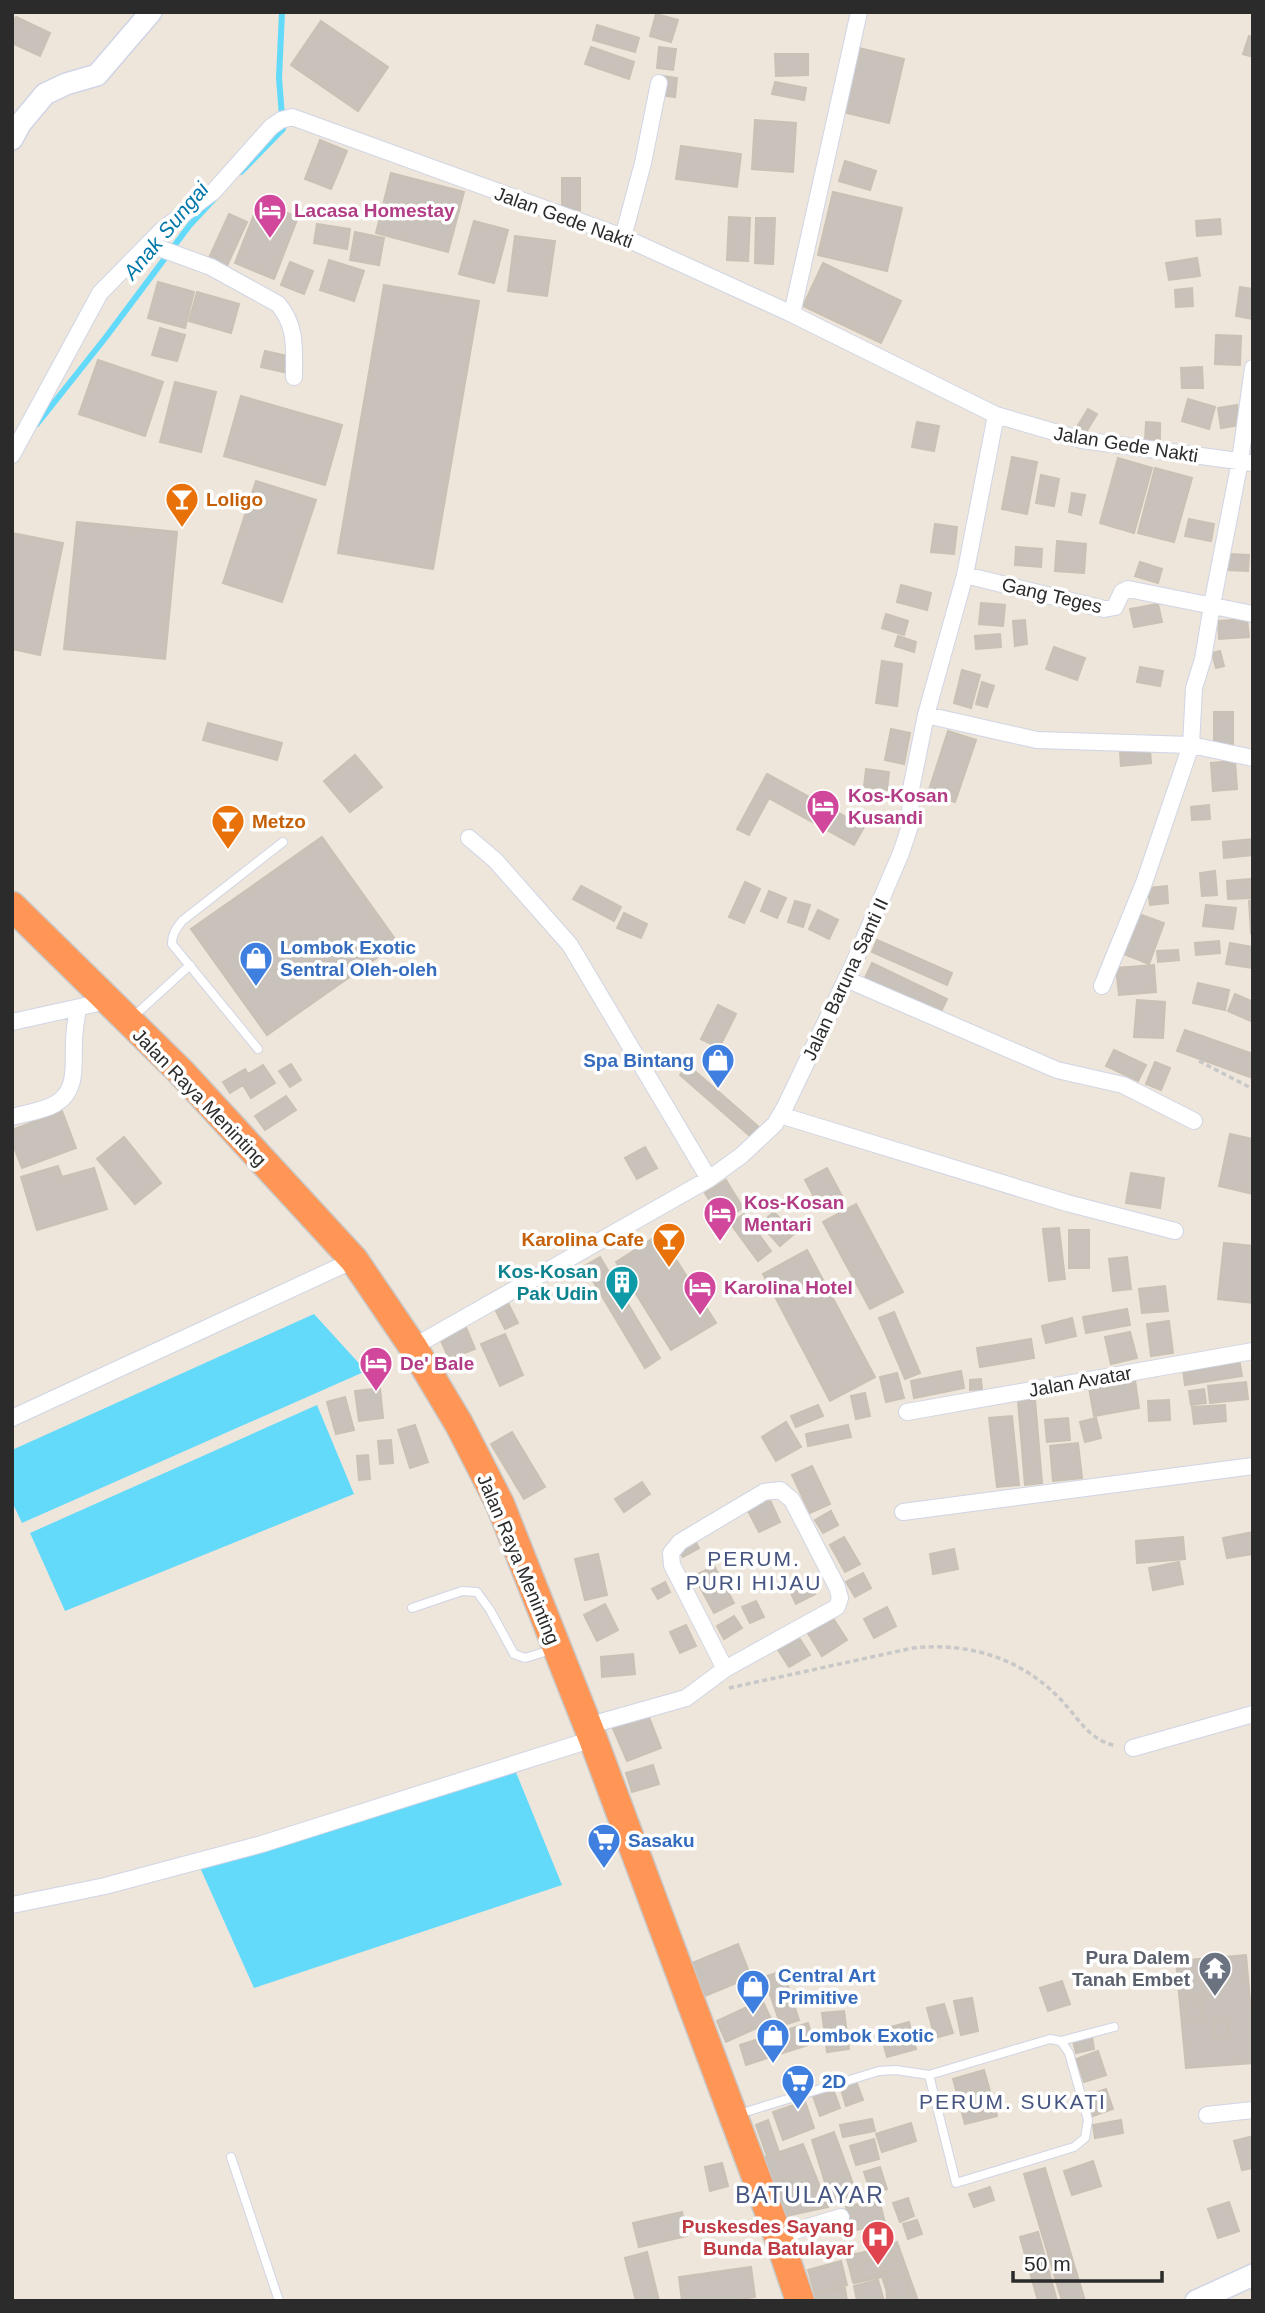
<svg xmlns="http://www.w3.org/2000/svg" width="1265" height="2313" viewBox="0 0 1265 2313" font-family="Helvetica,sans-serif">
<rect width="100%" height="100%" fill="#eee5db"/>
<path fill="#64dafa" d="M314,1314L366,1371L22,1523L12,1502V1450Z
M317,1405L354,1494L65,1611L30,1533Z
M513,1765L562,1885L254,1988L198,1863Z"/>
<g fill="none" stroke-linecap="round" stroke-linejoin="round">
<path stroke="#64dafa" stroke-width="6" d="M241,172L283,129L279,78L282,12
M37,424L106,337L189,226L214,199"/>
</g>
<path fill="#c9c2bb" stroke="#cac1b5" stroke-width="2" d="M656,14L678,20L671,42L650,36Z
M16,17L50,33L40,56L12,43V25Z
M321,21L388,67L358,111L291,65Z
M597,25L639,38L635,52L593,40Z
M1249,36L1253,37V57L1243,54Z
M591,47L634,62L629,79L585,64Z
M659,47L676,49L673,70L657,68Z
M859,48L904,59L889,123L843,112Z
M775,54H808V75L776,76Z
M663,76L677,78L675,97L660,95Z
M775,82L806,88L804,100L772,94Z
M755,120L796,123L793,172L752,169Z
M320,140L347,151L331,189L305,179Z
M681,146L741,154L737,187L676,179Z
M845,161L876,171L870,190L839,181Z
M391,173L464,192L448,252L376,233Z
M562,178H580V211H562Z
M833,192L902,208L887,271L818,255Z
M259,202L298,217L274,279L235,263Z
M229,214L247,222L226,268L208,260Z
M729,217L750,218L748,261L727,260Z
M756,218H775L773,264L755,263Z
M1220,219L1221,234L1197,236L1196,221Z
M474,221L508,230L494,283L459,274Z
M317,224L350,229L347,249L314,243Z
M355,232L384,238L379,265L350,260Z
M515,236L555,241L547,296L508,291Z
M1197,258L1200,276L1169,280L1166,263Z
M329,260L364,271L354,301L320,290Z
M290,262L313,271L304,294L281,285Z
M823,263L901,301L881,343L803,306Z
M158,282L194,292L185,328L148,318Z
M384,285L479,301L433,569L338,553Z
M1240,287L1253,289V319L1236,316Z
M1192,288L1193,306L1176,307L1175,290Z
M197,292L239,304L231,333L189,321Z
M160,328L185,335L177,361L152,355Z
M1216,335L1241,336L1240,365L1215,364Z
M265,351L292,357L288,373L261,367Z
M98,360L163,382L145,436L79,414Z
M1202,367L1203,388H1182L1181,368Z
M175,382L216,392L201,452L160,442Z
M241,396L342,425L325,485L224,456Z
M1188,399L1215,407L1209,429L1182,421Z
M1237,405L1240,425L1221,428L1218,408Z
M1088,409L1097,414L1083,437L1074,432Z
M917,422L939,426L934,451L912,447Z
M1146,422L1160,423V443L1145,442Z
M1012,457L1037,462L1027,514L1002,509Z
M1118,458L1152,468L1134,533L1100,523Z
M1155,468L1192,478L1174,542L1138,533Z
M1041,475L1059,479L1054,506L1036,503Z
M256,481L316,500L282,602L223,583Z
M1072,493L1085,495L1081,515L1069,512Z
M1189,519L1214,524L1211,541L1185,536Z
M77,522L177,532L165,659L64,649Z
M935,524L957,527L954,554L931,552Z
M12,533L63,543L40,655L12,649Z
M1057,541L1086,544L1084,573L1055,571Z
M1016,547L1042,549L1041,567L1015,565Z
M1229,554L1249,555L1248,571L1227,570Z
M1140,562L1162,569L1158,583L1135,576Z
M901,585L931,593L927,610L897,602Z
M981,603L1005,605L1003,626L979,624Z
M1158,604L1162,622L1134,627L1130,609Z
M886,614L908,621L904,635L882,628Z
M1247,619L1249,637L1219,639L1218,621Z
M1025,620L1027,644L1015,646L1013,621Z
M1000,634L1001,647L976,649L975,636Z
M898,636L916,642L914,652L895,646Z
M1054,647L1085,658L1077,680L1046,669Z
M1220,651L1224,666L1216,668L1212,653Z
M882,661L902,664L897,706L876,703Z
M1140,667L1163,671L1160,686L1137,682Z
M962,670L980,675L971,708L954,703Z
M982,682L994,686L987,707L976,704Z
M1214,712H1233V744H1214Z
M208,723L282,743L277,760L203,740Z
M891,729L910,733L904,764L885,760Z
M948,731L976,740L955,802L928,793Z
M1150,750L1151,763L1121,766L1120,752Z
M355,755L382,787L350,812L324,781Z
M1235,761L1237,789L1213,791L1211,763Z
M866,769L889,772L887,790L864,787Z
M767,774L864,827L854,845L769,798L749,835L737,829Z
M1209,805L1210,819L1192,820L1191,807Z
M322,837L398,943L267,1035L191,929Z
M1253,839V855L1224,858L1223,842Z
M1215,871L1217,895L1202,896L1200,873Z
M1250,879L1251,898L1228,899L1227,881Z
M745,882L760,889L744,923L729,917Z
M581,886L621,907L614,921L573,899Z
M1167,886L1168,903L1150,905L1148,888Z
M769,891L786,898L777,918L761,911Z
M1253,900V932L1251,933L1249,901Z
M795,901L810,905L803,927L788,922Z
M1206,905L1236,908L1233,929L1203,926Z
M818,910L838,920L829,939L809,929Z
M624,913L647,924L641,938L617,928Z
M1136,913L1164,923L1149,964L1121,953Z
M877,940L952,973L947,985L872,952Z
M1219,941L1220,953L1196,955L1195,943Z
M1230,943L1253,947V968L1226,964Z
M1178,950L1179,960L1158,962L1157,951Z
M872,963L947,999L939,1016L864,980Z
M1154,965L1156,992L1119,995L1116,968Z
M1198,983L1229,990L1225,1010L1193,1003Z
M1235,994L1253,1002V1022L1228,1011Z
M1137,1000L1165,1002L1163,1038L1134,1037Z
M718,1005L736,1014L719,1048L701,1039Z
M1185,1030L1253,1054V1070L1250,1077L1177,1051Z
M1114,1050L1146,1065L1138,1081L1106,1066Z
M1155,1062L1170,1068L1161,1090L1146,1084Z
M291,1064L301,1080L290,1087L279,1071Z
M263,1065L275,1083L251,1098L243,1085L230,1093L223,1082L245,1069L248,1074Z
M688,1065L760,1128L751,1137L680,1075Z
M286,1096L296,1110L265,1130L255,1116Z
M62,1111L76,1148L22,1168L12,1142V1130Z
M1230,1134L1253,1139V1194L1219,1186Z
M124,1137L161,1183L135,1204L97,1159Z
M645,1147L657,1168L637,1179L625,1158Z
M58,1166L62,1177L94,1168L107,1209L37,1230L21,1177Z
M827,1168L842,1196L820,1208L805,1180Z
M1131,1173L1164,1178L1160,1208L1126,1203Z
M726,1180L743,1208L722,1221L705,1193Z
M856,1204L903,1292L870,1309L823,1222Z
M774,1212L794,1234L780,1246L760,1224Z
M744,1214L771,1251L758,1261L730,1223Z
M1059,1228L1065,1279L1049,1281L1043,1229Z
M1069,1230H1089V1268H1069Z
M660,1234L716,1323L671,1350L616,1262Z
M1224,1243L1253,1246V1303L1218,1299Z
M807,1250L875,1377L830,1401L763,1274Z
M600,1257L660,1358L645,1368L584,1266Z
M1127,1257L1131,1289L1113,1291L1109,1259Z
M1165,1286L1168,1311L1142,1313L1139,1289Z
M507,1301L518,1323L505,1329L494,1307Z
M1127,1309L1130,1325L1086,1333L1083,1317Z
M894,1312L920,1373L905,1379L879,1318Z
M1072,1318L1076,1336L1046,1343L1042,1326Z
M1169,1321L1173,1353L1151,1356L1147,1324Z
M465,1325L475,1349L449,1359L439,1336Z
M1130,1332L1137,1358L1111,1364L1105,1337Z
M505,1334L523,1375L500,1386L481,1344Z
M1031,1339L1034,1358L980,1367L977,1348Z
M1239,1359L1242,1376L1185,1385L1183,1369Z
M961,1371L964,1388L914,1398L911,1381Z
M897,1373L904,1398L886,1402L880,1377Z
M981,1379L982,1389L970,1390V1380Z
M1135,1380L1139,1408L1094,1416L1089,1388Z
M1246,1382L1248,1399L1210,1403L1208,1386Z
M380,1388L383,1418L359,1421L355,1391Z
M1204,1389L1206,1403L1191,1405L1189,1391Z
M865,1393L870,1416L856,1419L851,1396Z
M345,1397L354,1430L336,1434L327,1402Z
M1035,1399L1042,1483L1025,1485L1018,1401Z
M1169,1400L1170,1420L1149,1421L1148,1401Z
M818,1405L823,1416L796,1427L791,1416Z
M1225,1405L1226,1421L1194,1424L1192,1407Z
M1012,1416L1019,1485L997,1487L989,1418Z
M1068,1418L1070,1440L1047,1442L1045,1420Z
M1096,1418L1101,1438L1085,1442L1080,1422Z
M786,1422L801,1447L776,1461L762,1437Z
M415,1425L428,1462L410,1468L398,1430Z
M848,1425L851,1437L808,1446L806,1434Z
M512,1432L545,1487L524,1499L491,1444Z
M391,1440L393,1463L380,1464L378,1441Z
M1078,1443L1082,1478L1053,1481L1050,1446Z
M368,1455L370,1479L359,1480L357,1456Z
M812,1466L830,1504L810,1513L792,1475Z
M642,1482L650,1494L624,1512L615,1499Z
M769,1498L780,1522L759,1532L747,1509Z
M831,1511L838,1525L823,1533L815,1520Z
M1253,1532V1554L1227,1558L1223,1538Z
M844,1537L860,1564L845,1572L830,1545Z
M1183,1537L1185,1559L1137,1563L1136,1541Z
M694,1539L699,1548L683,1557L677,1548Z
M954,1549L958,1569L933,1574L930,1554Z
M598,1554L607,1595L585,1600L575,1559Z
M1179,1562L1183,1584L1153,1590L1149,1568Z
M714,1566L734,1603L714,1613L694,1576Z
M863,1573L871,1588L855,1597L846,1582Z
M806,1578L815,1594L796,1604L788,1587Z
M665,1582L670,1592L658,1599L652,1589Z
M756,1601L764,1617L750,1623L742,1607Z
M605,1604L618,1630L597,1641L584,1615Z
M887,1607L896,1626L874,1638L864,1619Z
M831,1615L847,1640L822,1656L806,1630Z
M734,1616L742,1628L724,1639L717,1626Z
M686,1625L696,1646L680,1653L670,1632Z
M796,1633L810,1655L789,1667L775,1645Z
M633,1654L635,1674L602,1677L601,1657Z
M647,1712L661,1748L627,1761L612,1726Z
M653,1765L659,1784L632,1792L626,1773Z
M738,1944L751,1977L705,1996L692,1963Z
M1246,1955L1253,2035V2063L1186,2068L1176,1961Z
M783,1971L799,2020L781,2026L764,1977Z
M1062,1981L1070,2004L1048,2011L1040,1988Z
M1200,1994L1201,2019L1186,2020L1185,1995Z
M972,1998L978,2031L961,2035L954,2001Z
M762,2000L772,2021L726,2042L717,2021Z
M944,2004L953,2033L935,2038L927,2008Z
M844,2011L849,2049L827,2052L822,2013Z
M1227,2018L1229,2038L1216,2039L1214,2019Z
M909,2022L916,2049L887,2057L880,2030Z
M808,2023L814,2043L746,2065L740,2045Z
M1092,2037L1094,2049L1076,2053L1073,2041Z
M1098,2051L1106,2075L1084,2082L1076,2059Z
M984,2070L997,2116L965,2124L953,2079Z
M856,2081L863,2100L846,2106L840,2086Z
M833,2089L840,2108L820,2116L813,2096Z
M1106,2089L1113,2109L1093,2116L1086,2096Z
M805,2101L814,2128L783,2140L773,2112Z
M872,2119L875,2131L843,2137L840,2125Z
M768,2120L779,2152L767,2156L756,2125Z
M1121,2120L1123,2133L1095,2138L1093,2125Z
M911,2123L916,2141L882,2152L876,2134Z
M834,2132L857,2195L831,2202L812,2140Z
M1253,2136V2168L1242,2170L1234,2141Z
M874,2139L879,2159L856,2165L850,2146Z
M803,2144L828,2207L781,2217L762,2158Z
M1093,2161L1101,2186L1072,2195L1064,2171Z
M722,2163L728,2186L710,2191L705,2167Z
M880,2167L887,2189L871,2194L864,2172Z
M1045,2168L1085,2301H1062L1024,2174Z
M990,2187L994,2200L974,2207L969,2194Z
M908,2198L914,2216L900,2222L893,2203Z
M879,2199L885,2223L852,2231L846,2207Z
M1229,2202L1239,2231L1218,2238L1208,2209Z
M682,2212L687,2236L639,2247L633,2223Z
M917,2220L922,2234L908,2239L903,2224Z
M1038,2232L1057,2301H1038L1020,2237Z
M897,2242L918,2301H890L882,2277L854,2283L846,2256L874,2250Z
M647,2252L659,2301H636L625,2258Z
M894,2253L899,2268L853,2282L849,2266Z
M841,2261L847,2285L815,2294L808,2270Z
M751,2267L755,2297L729,2301H682L679,2277Z
M907,2278L908,2301H887L886,2279Z
M878,2280L884,2301H857L854,2286Z
M845,2288L847,2301H808L807,2294Z"/>
<g fill="none" stroke-linecap="round" stroke-linejoin="round">
<defs>
<path id="lane" d="M133,1017L190,965
M258,1049L172,944C172,934 176,929 182,921L283,842
M412,1608L462,1591L477,1592L490,1610L514,1654L525,1658L551,1650
M1061,2041L1114,2027
M739,2114L879,2071L896,2070L929,2075L1050,2039L1061,2041L1069,2053L1088,2120L1085,2138L1074,2147L956,2183L929,2075
M231,2157L279,2301"/>
<path id="street" d="M623,237L643,163L659,83
M148,244L211,267L278,304C297,326 294,349 294,377
M792,314L859,12
M12,455L100,293L162,230L214,191L271,127L281,120L292,117L623,237L792,314L996,415L1082,440L1253,463
M965,575L1104,609L1115,607L1122,592L1128,589L1253,614
M926,715L1037,740L1191,745L1253,758
M469,838L495,860L570,945L709,1179
M846,979L1057,1070L1123,1085L1194,1121
M1102,986L1144,883L1191,745L1194,688L1203,659L1212,605L1240,461L1253,368
M12,1022L107,1001
M780,1115L1067,1203L1175,1231
M12,1117C26,1113 43,1111 55,1104C78,1091 73,1065 74,1043C74,1031 76,1020 78,1009
M413,1347L709,1179L742,1155L775,1124L785,1107L853,965L901,853L910,826L911,789L926,715L965,575L996,415
M907,1412L1253,1351
M12,1418L354,1260
M903,1512L1253,1466
M587,1726L686,1698L725,1669L837,1607L840,1598L837,1587L792,1500L780,1490L764,1492L680,1542L671,1553L672,1565L725,1669
M1133,1748L1253,1714
M12,1905L105,1886L262,1844L593,1739
M1207,2115L1253,2110
M778,2236L841,2217"/>
<path id="secondary" d="M12,139L20,124L45,94L66,84L97,75L151,12
M1196,2301L1253,2275"/>
<path id="highway" d="M12,906L181,1072L354,1260L413,1347L459,1424L500,1504L593,1739L778,2236L800,2301"/>
</defs>
<use href="#lane" stroke="#d0d5e5" stroke-width="10"/>
<use href="#street" stroke="#d0d5e5" stroke-width="18"/>
<use href="#secondary" stroke="#d0d5e5" stroke-width="24"/>
<use href="#highway" stroke="#c8c8c8" stroke-width="31"/>
<path stroke="#c8c8c8" stroke-width="3.5" stroke-dasharray="5 3.5" stroke-linecap="butt" d="M1199,1061L1253,1089
M729,1688L913,1648C971,1642 1024,1659 1064,1703C1080,1721 1090,1740 1116,1746"/>
<use href="#lane" stroke="#fff" stroke-width="8"/>
<use href="#street" stroke="#fff" stroke-width="16"/>
<use href="#secondary" stroke="#fff" stroke-width="21"/>
<use href="#highway" stroke="#ff9655" stroke-width="28"/>
</g>
<defs>
<symbol id="hotel-pin" viewBox="-11 -11 22 30"><path d="M0 17L-7.5 6A9.5 9.5 0 1 1 7.5 6Z" fill="#d1479c" stroke="#fff"/><path d="M-6-4.5h1.5V1H6V5H4.5V3h-9V5H-6ZM-4 0a1.8 1.8 0 1 1 3.6 0ZM.5 0V-2.5h3Q6-2.5 6 0Z" fill="#fff"/></symbol>
<symbol id="bar-pin" viewBox="-11 -11 22 30"><path d="M0 17L-7.5 6A9.5 9.5 0 1 1 7.5 6Z" fill="#e8710a" stroke="#fff"/><path d="M-6-5H6L.8 .8V4.5H3.5V6h-7V4.5H-.8V.8Z" fill="#fff"/></symbol>
<symbol id="shop-pin" viewBox="-11 -11 22 30"><path d="M0 17L-7.5 6A9.5 9.5 0 1 1 7.5 6Z" fill="#3f7fe0" stroke="#fff"/><path d="M-5-2.5h2.3a2.7 3.5 0 0 1 5.4 0H5L5.5 6h-11ZM-1.5-2.5h3a1.5 2.3 0 0 0-3 0Z" fill="#fff"/></symbol>
<symbol id="building-pin" viewBox="-11 -11 22 30"><path d="M0 17L-7.5 6A9.5 9.5 0 1 1 7.5 6Z" fill="#0f9aa8" stroke="#fff"/><path d="M-4-6H4V6H1V3H-1V6H-4ZM-2.5-4.3h1.7v1.8h-1.7ZM.8-4.3h1.7v1.8H.8ZM-2.5-1h1.7V.8h-1.7ZM.8-1h1.7V.8H.8Z" fill="#fff"/></symbol>
<symbol id="supermarket-pin" viewBox="-11 -11 22 30"><path d="M0 17L-7.5 6A9.5 9.5 0 1 1 7.5 6Z" fill="#3f7fe0" stroke="#fff"/><path d="M-6-5.5h2.5l.6 2H6L4.5 2H-2.5L-4.4-4H-6ZM-1.5 3.2a1.3 1.3 0 1 0 .1 0ZM3 3.2a1.3 1.3 0 1 0 .1 0Z" fill="#fff"/></symbol>
<symbol id="temple-pin" viewBox="-11 -11 22 30"><path d="M0 17L-7.5 6A9.5 9.5 0 1 1 7.5 6Z" fill="#6b7280" stroke="#fff"/><path d="M0-6L5-2H3V0L6.5 2.5H4V6H1.5V3h-3V6H-4V2.5H-6.5L-3 0V-2H-5Z" fill="#fff"/></symbol>
<symbol id="hospital-pin" viewBox="-11 -11 22 30"><path d="M0 17L-7.5 6A9.5 9.5 0 1 1 7.5 6Z" fill="#e0444e" stroke="#fff"/><path d="M-5-5h3v3.5h4V-5h3V5h-3V1.5h-4V5h-3Z" fill="#fff"/></symbol>
</defs>
<g fill-rule="evenodd">
<use href="#hotel-pin" x="251" y="191" width="38" height="52"/>
<use href="#bar-pin" x="163" y="480" width="38" height="52"/>
<use href="#hotel-pin" x="804" y="787" width="38" height="52"/>
<use href="#bar-pin" x="209" y="802" width="38" height="52"/>
<use href="#shop-pin" x="237" y="939" width="38" height="52"/>
<use href="#shop-pin" x="699" y="1041" width="38" height="52"/>
<use href="#hotel-pin" x="701" y="1194" width="38" height="52"/>
<use href="#bar-pin" x="650" y="1220" width="38" height="52"/>
<use href="#building-pin" x="603" y="1263" width="38" height="52"/>
<use href="#hotel-pin" x="681" y="1268" width="38" height="52"/>
<use href="#hotel-pin" x="357" y="1344" width="38" height="52"/>
<use href="#supermarket-pin" x="585" y="1821" width="38" height="52"/>
<use href="#temple-pin" x="1196" y="1949" width="38" height="52"/>
<use href="#shop-pin" x="734" y="1967" width="38" height="52"/>
<use href="#shop-pin" x="754" y="2016" width="38" height="52"/>
<use href="#supermarket-pin" x="779" y="2062" width="38" height="52"/>
<use href="#hospital-pin" x="859" y="2218" width="38" height="52"/>
</g>
<g text-anchor="middle" stroke-width="7" stroke-linejoin="round" paint-order="stroke">
<g font-size="19" font-weight="bold" fill="#b23c85" stroke="#fff" text-anchor="start">
<text x="294" y="217">Lacasa Homestay</text>
<text x="848" y="802">Kos-Kosan<tspan x="848" dy="22">Kusandi</tspan></text>
<text x="744" y="1209">Kos-Kosan<tspan x="744" dy="22">Mentari</tspan></text>
<text x="724" y="1294">Karolina Hotel</text>
<text x="400" y="1370">De' Bale</text>
</g>
<g font-size="19" fill="#2b2b2b" stroke="#fff">
<text transform="translate(564 217) rotate(20)" y="7">Jalan Gede Nakti</text>
<text transform="translate(1126 444) rotate(9)" y="7">Jalan Gede Nakti</text>
<text transform="translate(1052 595) rotate(13)" y="7">Gang Teges</text>
<text transform="translate(845 979) rotate(-65)" y="7">Jalan Baruna Santi II</text>
<text transform="translate(200 1097) rotate(46)" y="7">Jalan Raya Meninting</text>
<text transform="translate(1080 1381) rotate(-10)" y="7">Jalan Avatar</text>
<text transform="translate(519 1559) rotate(67)" y="7">Jalan Raya Meninting</text>
</g>
<g font-size="19" font-weight="bold" fill="#c56008" stroke="#fff" text-anchor="start">
<text x="206" y="506">Loligo</text>
<text x="252" y="828">Metzo</text>
<text x="644" y="1246" text-anchor="end">Karolina Cafe</text>
</g>
<g font-size="19" font-weight="bold" fill="#366cbe" stroke="#fff" text-anchor="start">
<text x="280" y="954">Lombok Exotic<tspan x="280" dy="22">Sentral Oleh-oleh</tspan></text>
<text x="694" y="1067" text-anchor="end">Spa Bintang</text>
<text x="628" y="1847">Sasaku</text>
<text x="778" y="1982">Central Art<tspan x="778" dy="22">Primitive</tspan></text>
<text x="798" y="2042">Lombok Exotic</text>
<text x="822" y="2088">2D</text>
</g>
<g font-size="19" font-weight="bold" fill="#0d838f" stroke="#fff" text-anchor="end">
<text x="598" y="1278">Kos-Kosan<tspan x="598" dy="22">Pak Udin</tspan></text>
</g>
<g font-size="19" font-weight="bold" fill="#5b616d" stroke="#fff" text-anchor="end">
<text x="1190" y="1964">Pura Dalem<tspan x="1190" dy="22">Tanah Embet</tspan></text>
</g>
<g font-size="19" font-weight="bold" fill="#be3a42" stroke="#fff" text-anchor="end">
<text x="854" y="2233">Puskesdes Sayang<tspan x="854" dy="22">Bunda Batulayar</tspan></text>
</g>
<g font-size="21" font-style="italic" fill="#0078a9" stroke="#fff">
<text transform="translate(166 231) rotate(-50)" y="7">Anak Sungai</text>
</g>
<g font-size="21" letter-spacing="2" fill="#465480" stroke="#fff">
<text x="754" y="1566">PERUM.<tspan x="754" dy="24">PURI HIJAU</tspan></text>
<text x="1013" y="2109">PERUM. SUKATI</text>
</g>
<g font-size="23" letter-spacing="2" fill="#465480" stroke="#fff">
<text x="810" y="2203">BATULAYAR</text>
</g>
</g>
<rect width="1265" height="2313" fill="none" stroke="#2b2b2b" stroke-width="28"/>
<path d="M1013 2271v10h149v-10" fill="none" stroke="#2b2b2b" stroke-width="3.5"/>
<text x="1024" y="2271" font-size="21" fill="#2b2b2b" stroke="#ffffff" stroke-width="5" paint-order="stroke">50 m</text>
</svg>
